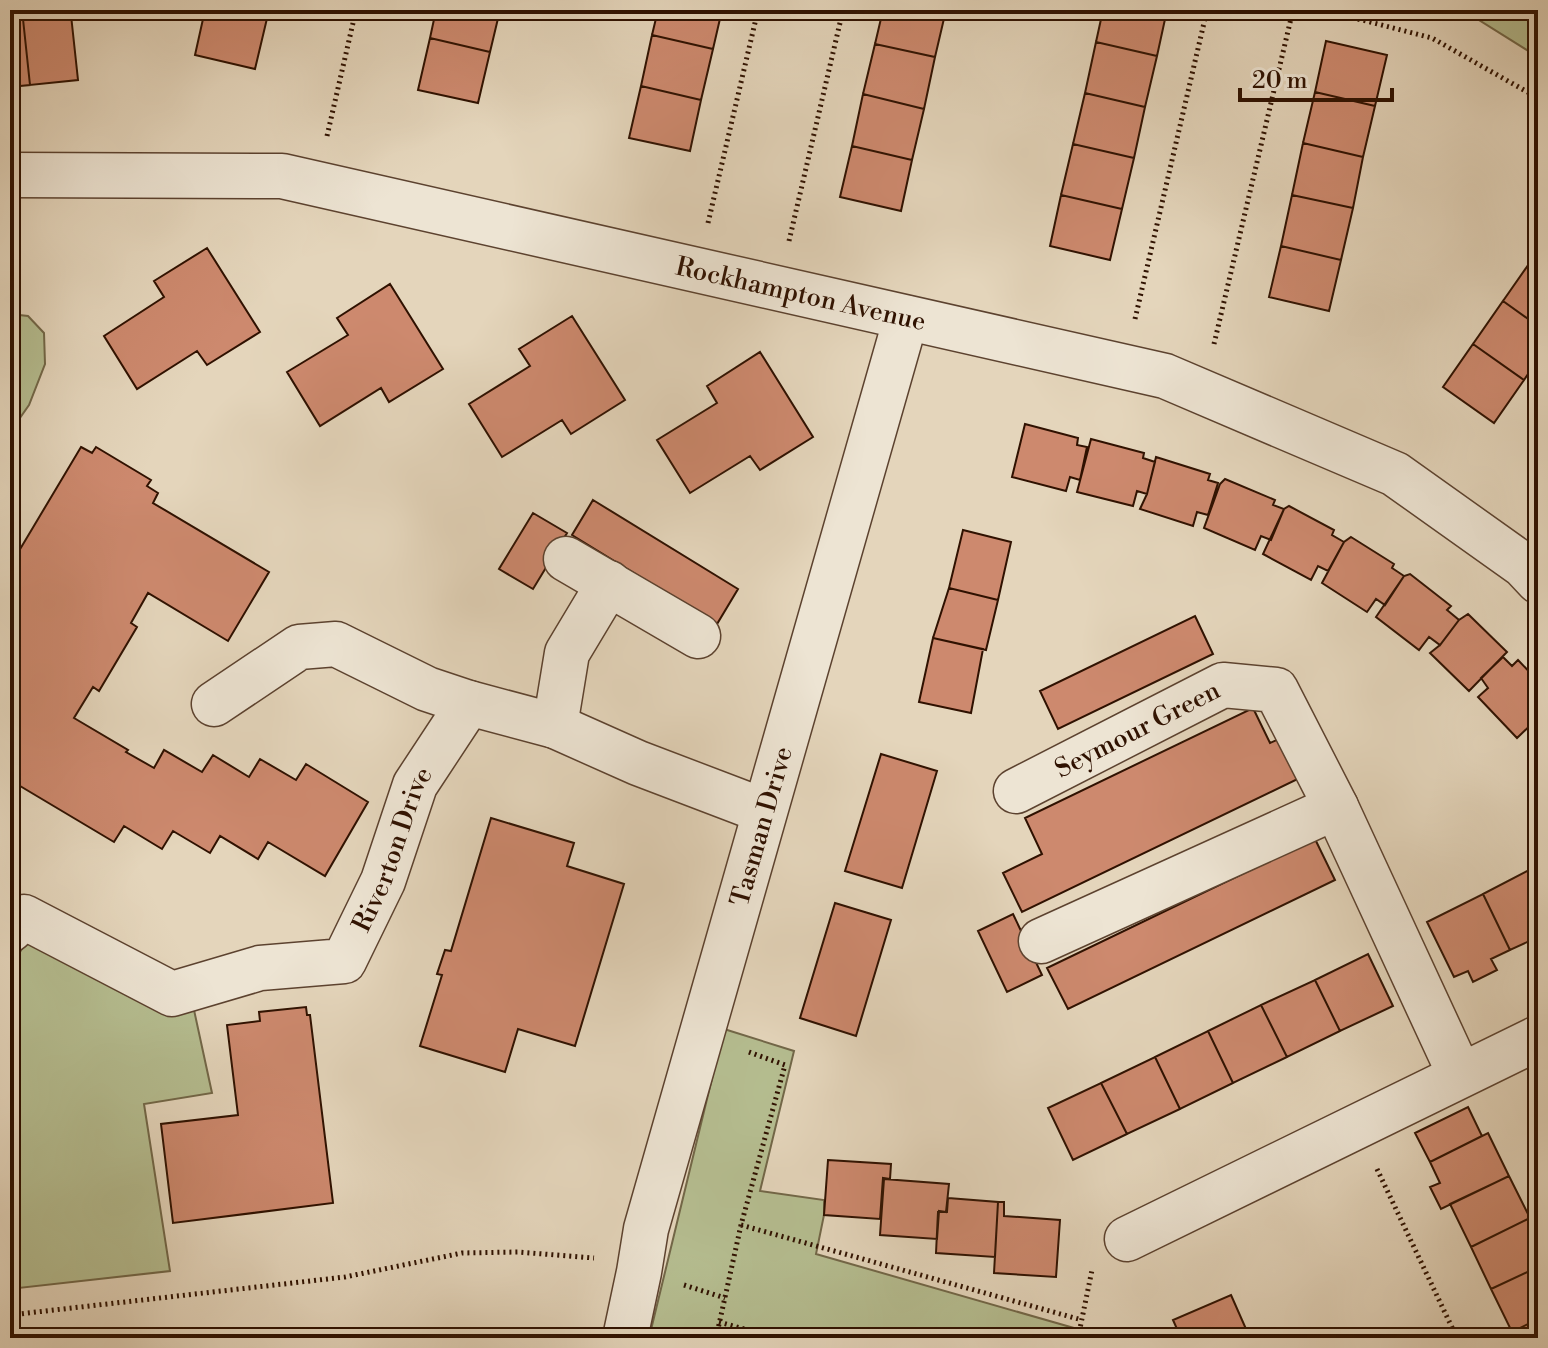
<svg xmlns="http://www.w3.org/2000/svg" width="1548" height="1348" viewBox="0 0 1548 1348" font-family="'Libre Bodoni',serif">
<rect width="100%" height="100%" fill="#e4d5bb"/>
<filter id="stains"><feTurbulence type="fractalNoise" baseFrequency=".0025" numOctaves="4"/><feColorMatrix values="0 0 0 0 .2 0 0 0 0 .09 0 0 0 0 .02 0 0 0 .5 -.17"/></filter>
<radialGradient id="worn" r=".72"><stop offset=".6" stop-color="#630" stop-opacity="0"/><stop offset="1" stop-color="#630" stop-opacity=".3"/></radialGradient>
<path fill="#b5bd90" stroke="#726748" stroke-width="2" d="M1463,10H1538V57Z
M10,314L28,316L44,333L45,364L29,405L10,432Z
M34,928L194,1010L212,1093L144,1104L170,1271L10,1289V964H13Z
M724,1029L794,1051L760,1191L824,1200V1215L816,1254L1074,1328L1072,1338H809L789,1332L787,1338H649Z"/>
<path fill="#cd896e" stroke="#2f1100" stroke-width="2" d="M205,10H269L255,69L195,55Z
M436,10H500L490,52L430,38Z
M658,10H722L713,49L652,35Z
M883,10H946L935,57L875,44Z
M1103,10H1167L1157,56L1096,42Z
M71,15L78,80L30,85L23,19Z
M23,19L30,85L10,87V21Z
M652,35L713,49L701,100L641,86Z
M430,38L490,52L478,103L418,90Z
M1326,41L1387,55L1375,106L1315,92Z
M1096,42L1157,56L1145,107L1085,93Z
M875,44L935,57L924,109L863,94Z
M641,86L701,100L690,151L629,138Z
M1315,92L1375,106L1363,157L1303,143Z
M1085,93L1145,107L1134,158L1073,144Z
M863,94L924,109L912,160L852,146Z
M1303,143L1363,157L1353,208L1292,195Z
M1073,144L1134,158L1122,209L1061,195Z
M852,146L912,160L901,211L840,197Z
M1061,195L1122,209L1110,260L1050,246Z
M1292,195L1353,208L1341,260L1281,246Z
M1281,246L1341,260L1329,311L1269,297Z
M207,248L260,332L207,365L197,351L137,389L104,336L164,297L154,281Z
M1533,258L1538,262V326L1503,301Z
M390,284L443,369L389,402L381,388L320,426L287,372L348,335L337,318Z
M1503,301L1538,326V359L1524,380L1473,344Z
M572,316L625,400L571,434L562,420L502,457L469,404L530,366L519,349Z
M1473,344L1524,380L1494,423L1443,387Z
M760,352L813,437L760,470L750,456L690,493L657,440L717,403L707,386Z
M1025,424L1078,438L1077,445L1087,447L1080,480L1070,477L1066,491L1012,477Z
M1091,439L1144,453L1143,458L1155,462L1147,494L1137,491L1133,506L1077,492Z
M81,447L92,453L96,447L151,480L147,486L158,493L153,503L269,572L228,641L148,593L131,623L137,627L99,691L93,687L74,718L128,750L126,752L154,768L164,750L202,772L213,755L249,777L260,759L296,780L306,764L368,802L325,876L268,842L258,859L220,836L210,853L173,831L162,849L124,826L114,842L10,780V566Z
M1156,457L1210,474L1208,480L1218,483L1208,515L1197,512L1193,526L1140,509L1147,494Z
M1225,479L1275,500L1273,505L1284,509L1271,540L1261,536L1255,550L1204,528L1220,484Z
M593,500L738,589L717,624L572,535Z
M1289,506L1334,530L1332,535L1344,542L1328,571L1318,566L1311,580L1263,554L1284,509Z
M533,513L567,533L533,589L499,569Z
M963,530L1011,542L998,600L949,588Z
M1351,537L1394,564L1392,568L1404,576L1385,605L1376,599L1367,612L1322,583L1344,542Z
M1410,574L1451,606L1447,610L1459,620L1440,645L1429,637L1419,650L1376,617L1404,576Z
M949,588L998,600L986,650L933,638Z
M1468,614L1507,652L1469,691L1430,653L1440,645L1459,620Z
M1195,616L1213,654L1058,729L1040,691Z
M933,638L983,649L971,713L919,702Z
M1503,657L1512,666L1518,660L1538,681V718L1517,738L1478,697L1488,688L1481,678Z
M1253,708L1270,743L1290,734L1308,774L1022,912L1003,873L1042,854L1025,818Z
M881,754L937,771L902,888L845,871Z
M491,818L574,843L567,866L624,884L575,1046L518,1029L505,1072L420,1046L442,975L437,974L445,950L451,951Z
M1315,839L1335,880L1068,1009L1047,968Z
M1531,869L1538,883V937L1510,950L1483,894Z
M1483,894L1510,950L1491,959L1497,970L1473,982L1468,971L1454,977L1427,922Z
M835,903L891,920L856,1036L800,1018Z
M1013,914L1042,975L1007,992L978,931Z
M1368,954L1393,1006L1340,1031L1315,980Z
M1315,980L1340,1031L1287,1057L1261,1005Z
M1261,1005L1287,1057L1233,1083L1208,1031Z
M306,1007L307,1015H310L333,1203L173,1223L161,1124L238,1115L227,1025L260,1021L259,1012Z
M1208,1031L1233,1083L1180,1109L1155,1057Z
M1155,1057L1180,1109L1127,1134L1101,1083Z
M1101,1083L1127,1134L1073,1160L1048,1108Z
M1468,1107L1482,1136L1430,1162L1415,1133Z
M1488,1133L1509,1176L1441,1209L1430,1187L1440,1183L1430,1162Z
M828,1160L891,1164L890,1179L883,1178L880,1219L824,1215Z
M1509,1176L1530,1218L1471,1247L1450,1204Z
M884,1179L949,1184L946,1212L939,1211L937,1239L880,1235Z
M948,1198L998,1202L995,1257L936,1253L938,1212H947Z
M998,1202H1004V1216L1060,1220L1056,1277L994,1273Z
M1530,1218L1538,1236V1267L1491,1289L1471,1247Z
M1538,1267V1319L1512,1332L1491,1289Z
M1231,1295L1250,1338H1181L1173,1320Z
M1538,1319V1338H1515L1512,1332Z
M135,1329L136,1338H63Z"/>
<g fill="none" stroke-linecap="round" stroke-linejoin="round">
<defs>
<g id="minor">
<path id="s1" d="M10,175L282,176L1165,376L1395,474L1523,565L1538,581"/>
<path d="M566,559L698,636"/>
<path d="M214,704L299,647L336,644L427,689L469,703L555,726L638,763L764,811"/>
<path d="M555,726L567,653L609,583"/>
<path id="s2" d="M1016,791L1223,685L1276,690L1336,807L1460,1075"/>
<path id="s3" d="M10,930L24,917L172,994L260,968L344,961L383,881L415,785L469,703"/>
<path d="M1041,941L1336,807"/>
<path d="M1127,1239L1538,1038"/>
<path id="s4" d="M625,1338L639,1272L646,1229L906,318"/>
</g>
</defs>
<use href="#minor" stroke="#5c422f" stroke-width="47"/>
<path stroke="#2f1100" stroke-width="5" stroke-dasharray="2 4" stroke-linecap="butt" d="M1323,10L1432,38L1538,98
M327,136L356,10
M708,223L758,10
M789,241L843,10
M1135,319L1207,10
M1214,344L1293,10
M1377,1169L1457,1338
M741,1225L1082,1320
M684,1285L725,1298
M10,1315L345,1277L462,1253L518,1252L594,1258
M719,1322L776,1338
M716,1338L741,1225L785,1065L746,1051
M1078,1338L1092,1270"/>
<use href="#minor" stroke="#ede4d3" stroke-width="44"/>
</g>
<g text-anchor="middle" stroke-width="6" stroke-linejoin="round" paint-order="stroke">
<g font-size="26" fill="#2f1100" stroke="#ede4d3">
<text dy="9" stroke="none"><textPath href="#s1" startOffset="804">Rockhampton Avenue</textPath></text>
<text dy="9" stroke="none"><textPath href="#s2" startOffset="136">Seymour Green</textPath></text>
<text dy="9" stroke="none"><textPath href="#s4" startOffset="530">Tasman Drive</textPath></text>
<text dy="9" stroke="none"><textPath href="#s3" startOffset="484">Riverton Drive</textPath></text>
</g>
</g>
<rect width="1548" height="1348" fill="none" stroke="#e4d5bb" stroke-width="40"/>
<rect x="12" y="12" width="1524" height="1324" fill="none" stroke="#2f1100" stroke-width="4"/>
<rect x="20" y="20" width="1508" height="1308" fill="none" stroke="#2f1100" stroke-width="2"/>
<path d="M1240 88v12h152v-12" fill="none" stroke="#2f1100" stroke-width="4"/>
<text x="1252" y="88" font-size="24" fill="#2f1100" stroke="#ede4d3" stroke-width="6" paint-order="stroke">20 m</text>
<rect width="100%" height="100%" filter="url(#stains)"/>
<rect width="100%" height="100%" fill="url(#worn)"/>
</svg>
